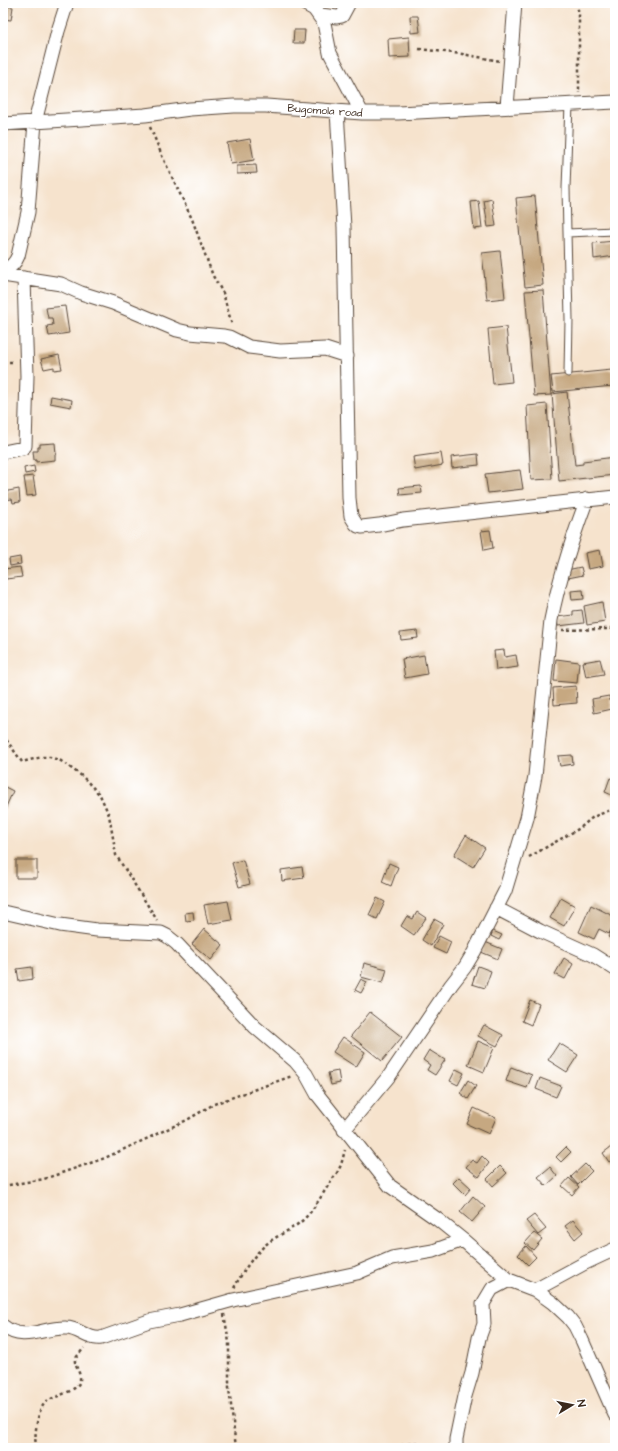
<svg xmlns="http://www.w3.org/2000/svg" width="618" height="1451" viewBox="0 0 618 1451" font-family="'Architects Daughter',sans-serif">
<rect width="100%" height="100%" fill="#fff"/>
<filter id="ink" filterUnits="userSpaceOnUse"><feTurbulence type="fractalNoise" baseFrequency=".025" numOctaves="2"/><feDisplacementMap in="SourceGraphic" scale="8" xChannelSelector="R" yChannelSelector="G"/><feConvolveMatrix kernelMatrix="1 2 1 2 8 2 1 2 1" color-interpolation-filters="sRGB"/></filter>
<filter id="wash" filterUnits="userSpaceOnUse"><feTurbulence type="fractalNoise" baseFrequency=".012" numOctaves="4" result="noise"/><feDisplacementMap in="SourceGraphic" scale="16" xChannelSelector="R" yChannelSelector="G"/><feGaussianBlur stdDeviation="0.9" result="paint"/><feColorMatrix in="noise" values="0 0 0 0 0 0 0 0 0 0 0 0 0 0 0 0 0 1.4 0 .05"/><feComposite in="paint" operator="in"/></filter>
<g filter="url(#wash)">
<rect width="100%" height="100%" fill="#f6e3cd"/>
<g id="blocks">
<path fill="#c6a881" d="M3,6L13,7L11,20L3,19Z
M410,16H418L420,32L411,33Z
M294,30H305L304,43H293Z
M409,37L410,57L389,58L388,39Z
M250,139L254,160L231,164L227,143Z
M256,165L257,173L237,174V166Z
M535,196L543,285L525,287L516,198Z
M492,199L496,226L488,227L484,201Z
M479,201L482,228L474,229L471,202Z
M615,241V256L594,259L593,243Z
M500,251L505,298L487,300L482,253Z
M543,290L551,395L534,396L525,291Z
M65,306L69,333L49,336L47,326L53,325L52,318H48L46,308Z
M506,327L512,382L493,384L488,329Z
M59,355L62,369L54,370V367L44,369L41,359Z
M612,370L613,386L553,392L551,376Z
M567,392L575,465L583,464V461L615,457V475L559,481L552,394Z
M51,396L72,400L71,407L50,403Z
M547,404L552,479L531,480L527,406Z
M55,443L56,454H55V460L36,462V460H34L33,451H38V447H40V444Z
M441,453L443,465L415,470L413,457Z
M478,454L479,465L452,468L451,457Z
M34,466L35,472L25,474L24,468Z
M520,470L523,489L488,493L485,474Z
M33,476L36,495L27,496L24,477Z
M421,486L422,493L400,495L399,488Z
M19,489L20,502L13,503L12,499L3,500V492Z
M490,530L493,548L484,550L481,531Z
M600,550L603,566L588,569L585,553Z
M20,557L21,564L10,566L9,559Z
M20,567L22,577L6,579L4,569Z
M581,567L583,575L568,578L567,570Z
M583,590L584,599L572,600L571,591Z
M602,602L605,622L587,625L584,606Z
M582,610L584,623L558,626L557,617L573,615V611Z
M417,631L418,638L401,640L400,633Z
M504,650L505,657L516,655L518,667L496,670L494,651Z
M424,655L427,674L405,678L402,659Z
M556,659L579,662L577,683L554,681Z
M600,659L604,674L586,677L583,662Z
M576,686L577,703L554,705L553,688Z
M609,696L612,709L594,713L592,699Z
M572,755L573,764L560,766L558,756Z
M610,778L615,780L614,796L605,792Z
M5,787L13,791L5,809L3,808V792Z
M466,835L485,848L473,867L454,855Z
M16,860H37V878H16Z
M243,860L250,884L239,887L232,863Z
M389,863L398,867L391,886L382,882Z
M302,867L304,878L282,881L281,870Z
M377,898L385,902L377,919L369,915Z
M561,898L575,906L564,926L550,918Z
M228,901L232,920L208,924L204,905Z
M591,905L615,917V921L609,934L599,929L594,939L579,932Z
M193,912L194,920L186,921L185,913Z
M417,912L426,918L414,935L401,926L407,916L413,919Z
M434,919L443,924L431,946L422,940Z
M204,929L223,945L211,960L192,944Z
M612,930L615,932V940L608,937Z
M493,931L502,935L499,940L491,936Z
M439,936L451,942L446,954L433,948Z
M485,942L502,949L498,959L481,952Z
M564,958L573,964L565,979L555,974Z
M364,963L387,969L383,983L361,977Z
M478,966L491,971L485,988L472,984Z
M32,967L33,979L19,981L17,969Z
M361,979L367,982L361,993L355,990Z
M530,1000L539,1004L531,1025L522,1021Z
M370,1012L402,1037L382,1061L351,1036Z
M484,1025L503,1035L497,1046L478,1036Z
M343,1037L365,1052L356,1067L333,1052Z
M478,1041L494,1048L484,1072L468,1065Z
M559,1043L578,1055L567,1072L548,1060Z
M429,1050L445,1060L435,1075L427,1070L430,1065L423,1060Z
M511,1067L532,1075L527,1088L506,1081Z
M456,1069L464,1073L458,1085L450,1081Z
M338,1071L340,1083L331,1085L328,1073Z
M540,1078L561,1086L556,1097L536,1089Z
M468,1080L476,1086L468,1099L460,1093Z
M474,1108L496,1118L489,1134L467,1124Z
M615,1144V1158L609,1162L603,1153Z
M566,1147L571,1152L561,1162L556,1157Z
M482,1156L489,1163L479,1177L466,1167L472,1160L477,1163Z
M585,1164L592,1171L578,1185L571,1177Z
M500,1166L507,1173L493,1186L487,1179Z
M550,1167L557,1176L546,1186L538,1177Z
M459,1177L471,1188L465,1195L453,1183Z
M569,1178L579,1187L572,1195L562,1186Z
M473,1196L485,1207L472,1222L460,1212Z
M534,1215L546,1229L538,1235L526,1221Z
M573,1220L583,1232L575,1239L565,1226Z
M534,1233L542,1239L533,1250L525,1243Z
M526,1246L536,1257L528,1265L518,1255Z
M417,1442L418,1448H392V1446Z"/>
</g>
</g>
<g filter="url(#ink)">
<use href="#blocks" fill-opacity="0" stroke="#574638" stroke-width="1"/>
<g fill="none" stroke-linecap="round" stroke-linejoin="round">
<defs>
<path id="lane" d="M567,233L615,231
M568,373L569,319L566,188L569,104"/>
<path id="street" d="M303,3L314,9L324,23L330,53L362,113
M320,15L337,17L342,16L349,3
M507,107L515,3
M337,111L344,227L349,498L351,516L356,524L358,526L362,527L379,525L403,520L615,497
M3,124L145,115L190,109L234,106H266L362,113H398L615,102
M3,271C10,268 15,264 18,256L28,212L35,122L58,31L67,3
M3,275L61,284L81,293L113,303L177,330L190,333L224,336L229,337L249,347L280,351L325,349L347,356
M3,452L23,448L25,446L27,376L24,278
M496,908L540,931L593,955L615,969
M3,912L60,925L97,930L161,933L167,936L177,944L255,1027L295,1061L306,1074L317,1094L390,1186L437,1219L463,1240L509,1280L535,1290L553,1303L568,1317L575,1326L582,1340L615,1415
M344,1130L390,1075L451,985L465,967L474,952L505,891L527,818L535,776L551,620C559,579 572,539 587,499
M535,1290L585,1263L615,1249
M3,1326C24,1343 43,1327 66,1328C79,1328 88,1340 101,1338L149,1321L180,1315L233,1300L357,1273L392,1258L433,1251L463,1240
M456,1448V1439L465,1396L472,1373L479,1338L484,1324L483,1304L492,1289L509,1280"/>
</defs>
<use href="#lane" stroke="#574638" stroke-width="9"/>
<use href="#street" stroke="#574638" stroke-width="15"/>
<path stroke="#574638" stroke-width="2.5" stroke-dasharray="3 3" stroke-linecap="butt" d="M576,3L579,13V93
M419,49L462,54L500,61
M150,127L163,158L192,219L213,276L223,293L232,325
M3,362H14
M562,630L609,629L615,627
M3,735L22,762L42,757H50L61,761L82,776L100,795L109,815L116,855L157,920
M529,857L580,828L593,817L613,809L615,806
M3,1186L44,1179L105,1158L187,1120L214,1104L292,1076
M234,1288C243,1271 254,1254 269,1242C280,1234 293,1229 303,1220C317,1207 325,1188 337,1173L341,1165L345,1150
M224,1314L229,1342V1388L236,1448
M36,1448C34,1436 37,1408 47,1401C55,1396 79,1391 80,1380C81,1372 74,1366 75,1359L84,1348"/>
<use href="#lane" stroke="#fff" stroke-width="7"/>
<use href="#street" stroke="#fff" stroke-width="13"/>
</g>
</g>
<g text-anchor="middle" stroke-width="3" stroke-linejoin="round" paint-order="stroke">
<g font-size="11" fill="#3b2a1e" stroke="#fff">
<text transform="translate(325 110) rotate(4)" y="4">Bugomola road</text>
</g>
</g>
<rect width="618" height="1451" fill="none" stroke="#fff" stroke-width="16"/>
<g transform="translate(572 1405) rotate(80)" stroke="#ffffff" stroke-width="3" paint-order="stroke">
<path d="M0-3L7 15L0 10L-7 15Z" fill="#3b2a1e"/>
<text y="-6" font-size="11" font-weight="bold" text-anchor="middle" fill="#3b2a1e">N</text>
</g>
</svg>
